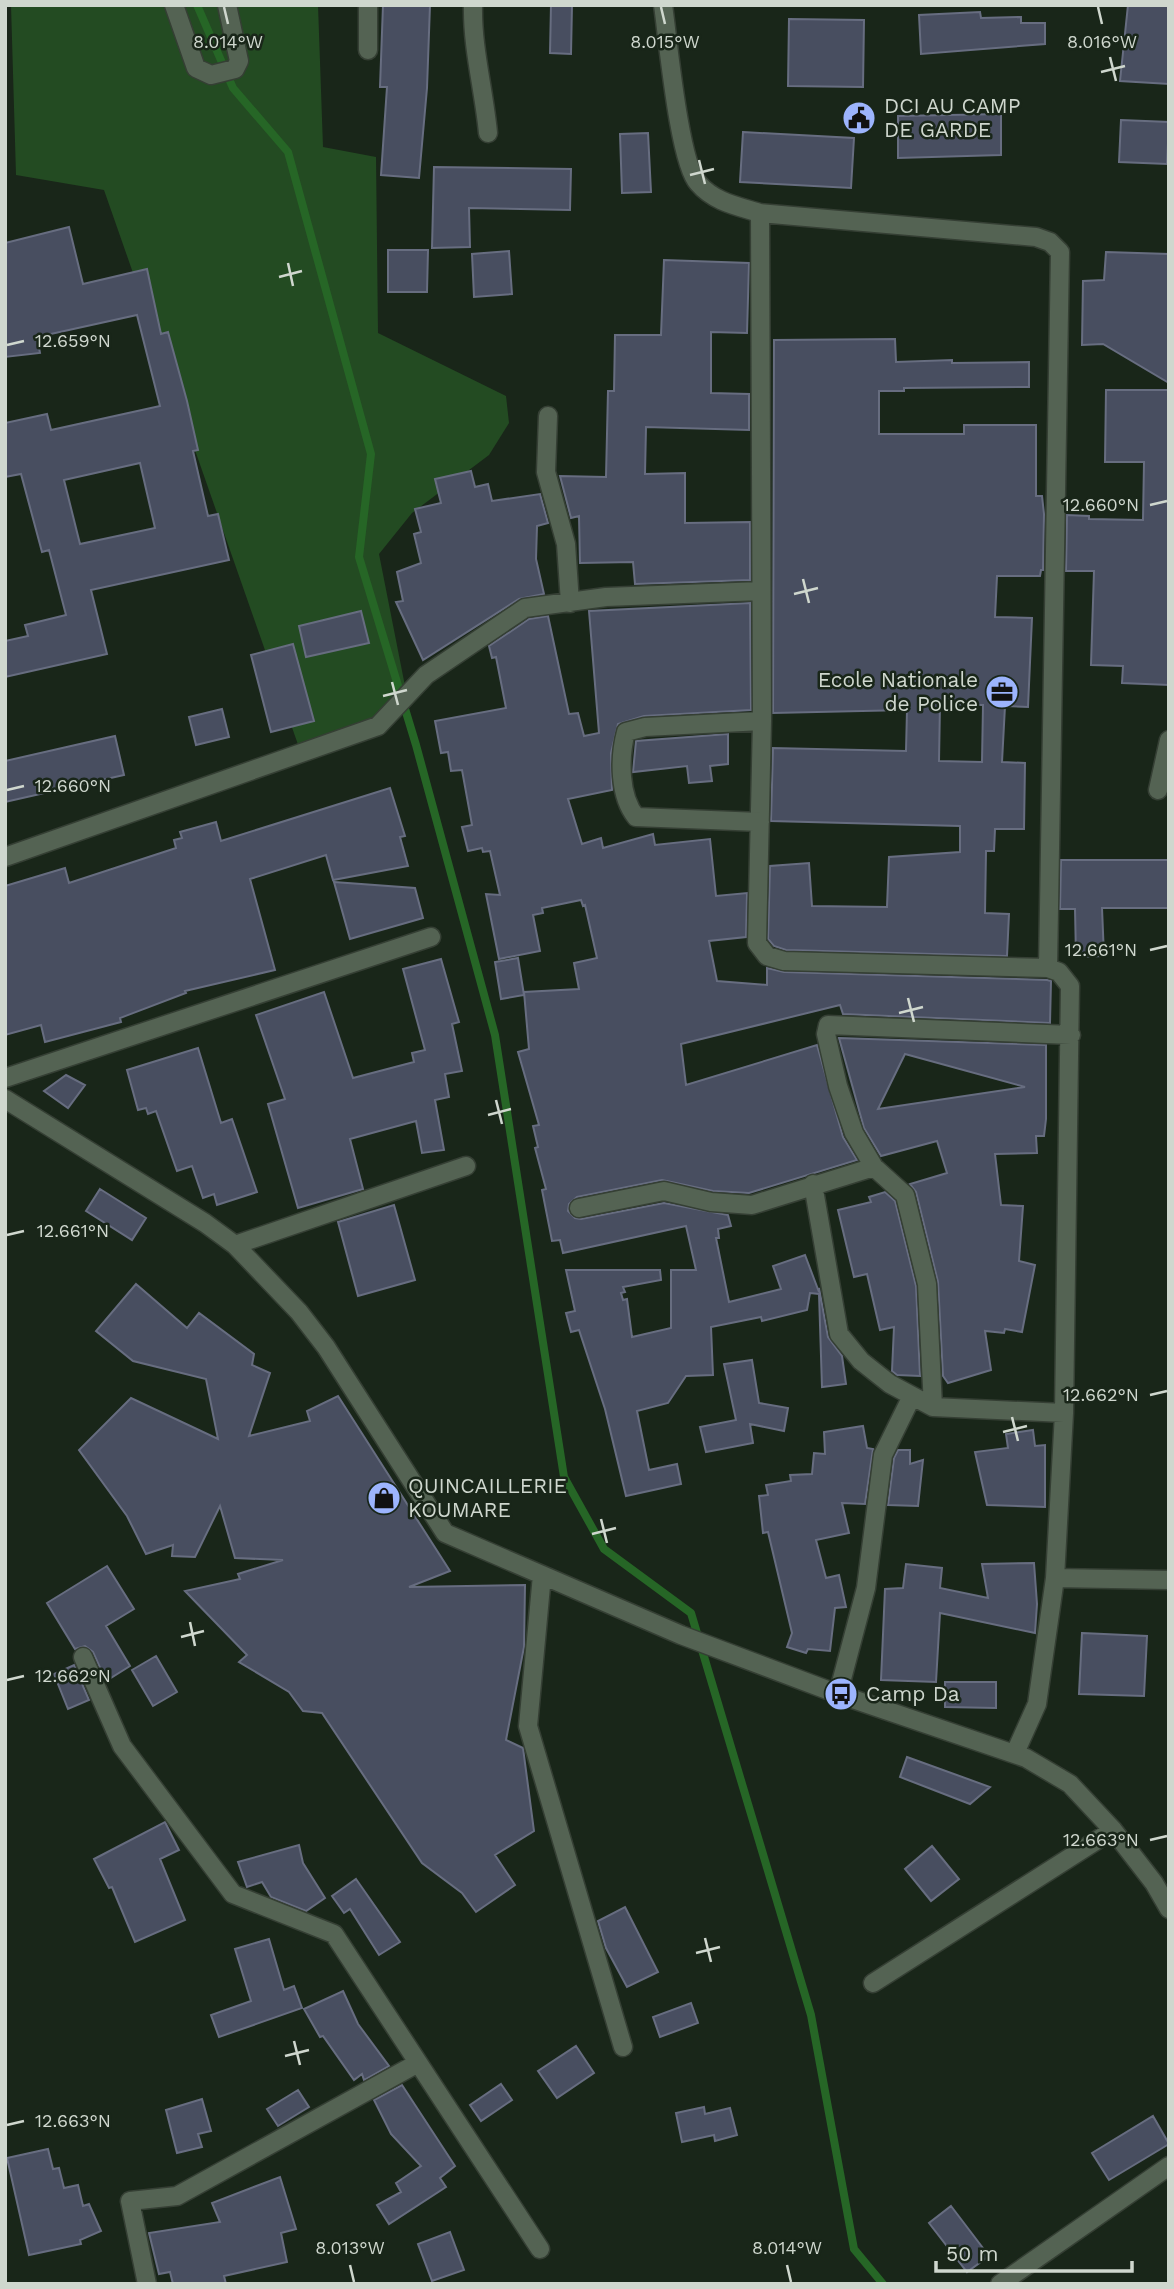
<svg xmlns="http://www.w3.org/2000/svg" width="1174" height="2289" viewBox="0 0 1174 2289" font-family="'Work Sans',sans-serif">
<rect width="100%" height="100%" fill="#192619"/>
<path fill="#234b22" d="M11,5H318L323,147L376,157L378,333L506,396L509,423L489,455L412,513L379,554L405,686L379,729L302,756L104,190L16,175Z"/>
<g fill="none" stroke-linecap="round" stroke-linejoin="round">
<path stroke="#266626" stroke-width="8" d="M197,5L233,88L288,152L371,454L359,557L416,745L495,1035L564,1477L604,1549L691,1613L811,2015L854,2249L883,2284"/>
</g>
<path fill="#484e60" stroke="#676d80" stroke-width="2" fill-rule="evenodd" d="M383,5H430L427,88L419,178L381,175L387,87H380Z
M551,5H572L571,54L550,53Z
M1128,5H1169V84L1120,81Z
M980,12L981,18L1021,17V23H1045V44L921,54L919,15Z
M789,19L864,20L863,87L788,86Z
M1001,114V155L898,158V116Z
M1121,120L1169,122L1167,164L1119,162Z
M743,132L854,138L851,188L740,182Z
M648,133L651,192L622,193L620,134Z
M434,167L571,169L570,210L469,208L470,247L432,248Z
M69,227L83,284L147,269L161,334L168,332L187,401L198,450L193,451L208,516L218,514L229,560L91,590L107,654L5,677V641L28,636L25,625L66,615L49,550L42,552L21,474L5,477V423L47,414L51,430L160,406L137,315L37,337L40,353L5,357V243ZM140,463L155,528L80,544L64,480Z
M388,250H428L427,292H388Z
M509,251L512,294L474,297L472,254Z
M1106,252L1169,254V383L1103,344L1082,345L1083,281L1104,280Z
M664,260L749,263L747,333L711,332V393L749,394V430L646,427L645,474L685,473V523L750,522V580L635,584L633,562L580,563L579,516L571,518L560,476L606,477L608,391H614L615,335H661Z
M895,339L896,362L952,360V363L1029,362V387L904,388V391H879V434H964V425H1036V496H1042L1044,514L1043,570H1041L1040,576H997L995,617L1032,618L1028,707L1005,706L1002,762L1025,763L1024,829H995L994,851H986L985,913L1009,914L1007,956L786,950L774,946L768,939L770,866L809,863L812,906L887,907L889,857L960,852V826L771,821L773,748L906,751L907,710L773,713L774,340ZM940,704L983,705L982,762L939,761Z
M1106,390H1169V685L1122,683L1123,666L1091,665L1094,571H1066L1067,515L1089,516V519L1143,520L1144,462H1105Z
M471,471L475,487L488,484L492,501L540,494L548,523L537,526L536,559L544,594L519,599L423,660L396,602L403,601L397,572L421,563L414,534L421,532L415,509L441,503L435,479Z
M750,603L751,710L644,716L618,724L611,753L612,790L568,799L582,844L601,838L603,848L653,834L655,845L710,839L716,896L747,893L746,937L709,941L717,981L767,985V968L784,972L1047,980L1051,981L1050,1023L843,1014L840,1005L681,1044L686,1085L817,1045L843,1137L857,1160L749,1193L713,1191L662,1180L577,1197L569,1204L568,1211L575,1218L581,1219L664,1203L728,1215L731,1226L718,1229L719,1238H716L729,1302L781,1289L773,1266L805,1255L819,1292V1288L828,1337L842,1356L846,1384L822,1387L819,1294L810,1293L807,1310L762,1321L761,1317L711,1327L713,1375L686,1376L668,1403L637,1411L649,1470L677,1464L681,1484L626,1496L605,1409L579,1330L571,1332L566,1313L575,1311L566,1270H660L661,1280L623,1287L625,1292L621,1293L623,1300L627,1299L632,1337L671,1328V1270H696L686,1226L563,1253L560,1240L552,1241L542,1190L546,1189L535,1148L538,1147L533,1126L539,1125L518,1052L529,1049L524,992L579,989L574,963L597,958L585,905L583,906L581,900L542,908L543,913L533,915L540,951L499,959L486,894L500,895L490,851L483,852L482,848L468,851L462,827L472,825L462,770L451,771L448,752L441,753L435,721L506,708L496,657L492,658L489,646L529,619L548,616L569,714L578,713L584,736L599,733L589,611Z
M361,611L369,643L306,657L299,626Z
M293,644L314,721L271,732L251,655Z
M222,709L229,737L196,745L189,717Z
M728,734V764L710,766L712,781L689,783L687,766L633,772L636,741Z
M115,736L124,775L5,802V761Z
M390,788L405,836L400,837L408,866L333,880L326,855L250,879L275,970L185,991L186,993L120,1018L121,1022L45,1042L41,1025L5,1035V886L65,868L69,883L176,848L174,840L182,838L180,832L216,822L221,841Z
M1061,860H1169V908H1102L1104,956L1076,957L1075,909H1060Z
M334,882L415,888L423,918L350,939Z
M518,958L524,995L501,999L495,962Z
M441,959L459,1022L452,1024L462,1071L445,1074L449,1097L435,1100L444,1150L422,1153L416,1121L350,1139L363,1189L298,1208L268,1104L285,1099L256,1015L324,992L353,1078L414,1062L412,1053L425,1050L403,969Z
M839,1038L1046,1045V1119L1044,1136H1036L1037,1153L995,1154L1001,1205L1023,1206L1019,1261L1035,1265L1022,1332L1005,1329L1004,1333L985,1331L991,1370L948,1383L943,1376L938,1282L916,1192L910,1184L947,1173L937,1141L881,1156L864,1128ZM905,1054L1025,1087L878,1109Z
M198,1048L221,1123L232,1119L257,1192L217,1205L214,1194L203,1198L192,1166L177,1171L156,1111L148,1114L146,1108L138,1110L127,1070Z
M66,1075L85,1085L68,1108L44,1091Z
M100,1189L146,1218L132,1240L86,1211Z
M885,1192L895,1201L916,1286L920,1376L897,1375L892,1371L894,1327L880,1330L867,1274L854,1277L838,1210L871,1202L869,1197Z
M394,1205L415,1280L358,1296L338,1222Z
M136,1284L187,1328L199,1313L254,1354L252,1365L270,1373L249,1436L310,1421L307,1411L338,1396L450,1571L409,1587L525,1585L524,1647L506,1740L523,1748L534,1831L495,1855L515,1885L476,1912L462,1893L422,1863L322,1713L303,1711L289,1692L239,1662L247,1655L185,1591L240,1579L238,1574L283,1560L235,1558L220,1506L195,1557L172,1556L173,1545L146,1554L127,1516L79,1450L131,1398L218,1439L206,1379L133,1361L96,1331Z
M752,1360L759,1403L788,1408L784,1431L750,1424L753,1443L706,1452L700,1427L736,1420L724,1364Z
M863,1426L867,1448L873,1449L865,1504L842,1503L849,1533L816,1540L826,1578L839,1575L846,1607L835,1608L830,1651L808,1649L806,1653L787,1647L792,1633L768,1532L763,1533L759,1496L768,1495L766,1485L791,1481L790,1475L812,1474L814,1453L825,1454L824,1432Z
M1033,1430L1035,1446L1045,1445V1507L987,1505L975,1452L1008,1448L1006,1434Z
M898,1450H910V1464L923,1460L918,1506L888,1505L894,1458Z
M1034,1563L1037,1604L1035,1633L940,1613L936,1682L881,1680L885,1589L903,1588L906,1564L942,1568L940,1588L988,1598L982,1564Z
M107,1566L134,1609L106,1626L130,1666L106,1681L93,1652L85,1646L75,1649L47,1603Z
M1082,1633L1147,1636L1144,1696L1079,1694Z
M156,1656L177,1692L153,1706L132,1670Z
M74,1665L89,1700L68,1709L54,1674Z
M945,1682H996V1708L945,1707Z
M907,1757L990,1787L970,1804L900,1777Z
M165,1822L179,1850L160,1859L185,1920L135,1942L112,1887L109,1888L94,1859Z
M299,1845L303,1863L325,1898L306,1911L271,1897L262,1882L247,1887L238,1862Z
M932,1846L959,1879L931,1901L905,1869Z
M356,1879L400,1942L379,1955L350,1909L344,1913L332,1896Z
M625,1907L658,1972L627,1987L606,1948L598,1921Z
M269,1939L284,1990L294,1986L302,2008L219,2037L211,2015L251,2001L235,1949Z
M343,1991L358,2024L389,2066L364,2080L362,2074L354,2080L323,2036L320,2037L304,2009Z
M691,2003L698,2023L660,2037L653,2017Z
M576,2046L594,2073L557,2098L538,2071Z
M501,2084L512,2100L481,2121L470,2105Z
M402,2085L455,2166L440,2178L446,2187L389,2224L377,2205L401,2192L396,2183L421,2166L391,2134L374,2100Z
M298,2090L309,2107L278,2126L267,2109Z
M202,2099L211,2131L198,2134L202,2147L177,2153L166,2110Z
M704,2107L705,2114L730,2108L737,2135L715,2141L714,2135L682,2142L676,2113Z
M1153,2116L1169,2144L1109,2180L1092,2153Z
M48,2149L53,2169L59,2168L64,2188L78,2185L83,2206L89,2204L101,2231L80,2240L81,2244L29,2255L7,2158Z
M280,2177L296,2229L281,2233L287,2262L224,2276L226,2284H173L170,2272L159,2274L149,2233L220,2222L212,2203Z
M951,2206L989,2256L967,2272L929,2223Z
M450,2232L464,2270L432,2281L418,2244Z"/>
<g fill="none" stroke-linecap="round" stroke-linejoin="round">
<defs>
<path id="minor" d="M174,5L196,68L211,75L235,69L239,61L227,5
M368,5V50
M473,5C472,48 484,90 488,133
M663,5C668,39 679,163 698,183C714,202 737,206 760,213L762,721L757,943L767,956L784,961L1048,968L1059,972L1070,986L1064,1413L1055,1578L1037,1704L1015,1753
M760,213L1036,237L1050,242L1060,252L1048,968
M548,416L546,472L566,544L570,603
M1158,790L1169,740
M760,822L636,817C619,796 619,758 626,732L645,727L762,721
M5,857L378,726L426,675L525,608L606,597L761,591
M5,1078L431,937
M5,1099L205,1223L235,1245L299,1312L326,1347L445,1533L681,1635L838,1694L1026,1758L1070,1784L1113,1830L1154,1883L1169,1909
M813,1184L839,1334L861,1361L890,1384L933,1407L1064,1413
M579,1208L664,1191L711,1202L752,1205L874,1167
M235,1245L466,1166
M933,1407L927,1284L905,1195L874,1167L854,1133L838,1086L826,1034L828,1025L1071,1035
M542,1575L528,1726L623,2047
M1055,1578L1169,1580
M83,1657L122,1746L233,1894L334,1934L540,2249
M838,1694L866,1588L883,1455L912,1396
M873,1983L1113,1830
M147,2284L130,2201L177,2196L418,2063
M1000,2284L1169,2166"/>
</defs>
<use href="#minor" stroke="#353f34" stroke-width="21"/>
<use href="#minor" stroke="#546353" stroke-width="18"/>
</g>
<path fill="none" stroke="#cfd7ce" stroke-width="2.5" d="M224,7L228,24M661,7L665,24M1098,7L1102,24M1110,57L1116,81M1101,72L1125,66M699,160L705,184M690,175L714,169M288,263L293,286M279,277L302,271M7,345L24,341M1150,505L1167,501M803,579L809,603M794,594L818,588M392,682L398,705M383,696L407,690M7,790L24,786M1150,950L1167,946M908,998L914,1022M899,1013L923,1007M496,1100L502,1124M488,1115L511,1109M7,1235L24,1231M1150,1395L1167,1391M1012,1417L1018,1441M1003,1432L1027,1426M601,1519L607,1543M592,1534L616,1528M190,1622L195,1646M181,1637L204,1631M7,1680L24,1676M1150,1840L1167,1836M705,1938L711,1962M696,1953L720,1947M294,2041L300,2065M285,2056L309,2050M7,2125L24,2121M350,2265L354,2282M787,2265L791,2282"/>
<defs>
<symbol id="civic-disc" viewBox="-11 -11 22 22"><circle r="9.5" fill="#9cb4fd" stroke="#192619"/><path d="M-.6-6.5H3V-4.5H.6V-3L4-1V1h2V6H-6V1h2V-1L-.6-3ZM-1.2 2.5V6h2.4V2.5Z" fill="#111"/></symbol>
<symbol id="office-disc" viewBox="-11 -11 22 22"><circle r="9.5" fill="#9cb4fd" stroke="#192619"/><path d="M-6-3h4V-5.5h4V-3h4V5H-6ZM-1-4.5V-3h2v-1.5ZM-6 0V1H6V0Z" fill="#111"/></symbol>
<symbol id="shop-disc" viewBox="-11 -11 22 22"><circle r="9.5" fill="#9cb4fd" stroke="#192619"/><path d="M-5-2.5h2.3a2.7 3.5 0 0 1 5.4 0H5L5.5 6h-11ZM-1.5-2.5h3a1.5 2.3 0 0 0-3 0Z" fill="#111"/></symbol>
<symbol id="bus-disc" viewBox="-11 -11 22 22"><circle r="9.5" fill="#9cb4fd" stroke="#192619"/><path d="M-5-6H5V4H4V6H2V4H-2V6H-4V4H-5ZM-3.5-4V0h7V-4ZM-3.5 1.2v1.5H-2V1.2ZM2 1.2v1.5H3.5V1.2Z" fill="#111"/></symbol>
</defs>
<g fill-rule="evenodd">
<use href="#civic-disc" x="840" y="99" width="38" height="38"/>
<use href="#office-disc" x="983" y="673" width="38" height="38"/>
<use href="#shop-disc" x="365" y="1479" width="38" height="38"/>
<use href="#bus-disc" x="822" y="1675" width="38" height="38"/>
</g>
<g text-anchor="middle" stroke-width="5" stroke-linejoin="round" paint-order="stroke">
<g font-size="21" fill="#cfd7ce" stroke="#192619" text-anchor="start">
<text x="884" y="113">DCI AU CAMP<tspan x="884" dy="24">DE GARDE</tspan></text>
<text x="978" y="687" text-anchor="end">Ecole Nationale<tspan x="978" dy="24">de Police</tspan></text>
<text x="408" y="1493">QUINCAILLERIE<tspan x="408" dy="24">KOUMARE</tspan></text>
<text x="866" y="1701">Camp Da</text>
</g>
</g>
<g font-size="18" text-anchor="middle" fill="#cfd7ce" stroke="#192619" stroke-width="5" stroke-linejoin="round" paint-order="stroke">
<text x="228" y="48">8.014°W</text>
<text x="665" y="48">8.015°W</text>
<text x="1102" y="48">8.016°W</text>
<text x="73" y="347">12.659°N</text>
<text x="1101" y="511">12.660°N</text>
<text x="73" y="792">12.660°N</text>
<text x="1101" y="956">12.661°N</text>
<text x="73" y="1237">12.661°N</text>
<text x="1101" y="1401">12.662°N</text>
<text x="73" y="1682">12.662°N</text>
<text x="1101" y="1846">12.663°N</text>
<text x="73" y="2127">12.663°N</text>
<text x="350" y="2254">8.013°W</text>
<text x="787" y="2254">8.014°W</text>
</g>
<rect width="1174" height="2289" fill="none" stroke="#cfd7ce" stroke-width="14"/>
<path d="M936 2261v10h196v-10" fill="none" stroke="#cfd7ce" stroke-width="3.5"/>
<text x="946" y="2261" font-size="21" fill="#cfd7ce" stroke="#192619" stroke-width="5" paint-order="stroke">50 m</text>
</svg>
